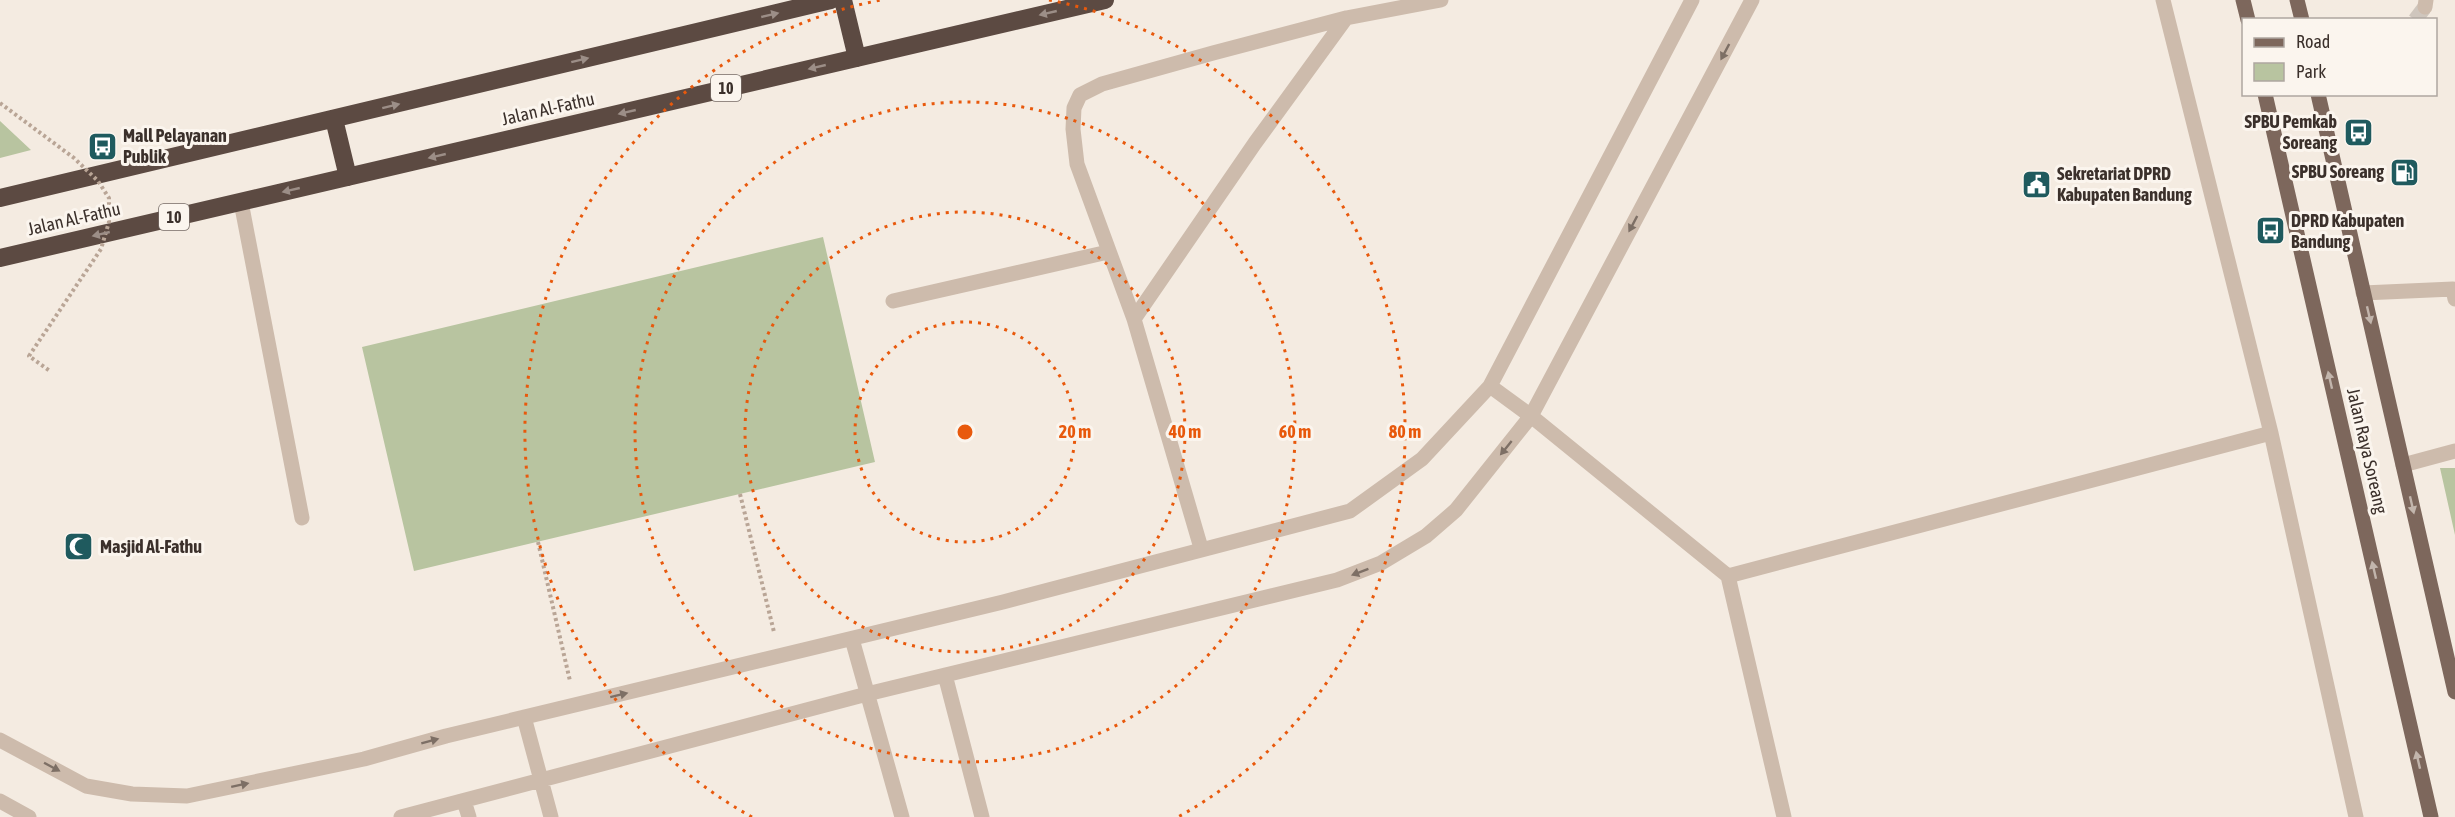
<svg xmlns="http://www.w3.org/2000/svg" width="2455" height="817" viewBox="0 0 2455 817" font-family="'Asap Condensed',sans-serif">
<rect width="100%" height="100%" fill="#f4ebe1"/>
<path fill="#b8c4a0" d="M0,121L31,150L0,158Z
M823,237L875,462L414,571L362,347Z
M2440,468H2455V535Z"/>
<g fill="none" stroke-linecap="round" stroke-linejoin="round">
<path stroke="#cfc6bd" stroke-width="15" stroke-dasharray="15 8" stroke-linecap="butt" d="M2415,20L2425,7"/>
<path stroke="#b9a596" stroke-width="4" stroke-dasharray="3 3" stroke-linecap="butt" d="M740,494L774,632
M538,542L570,681"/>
<path stroke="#cdbbac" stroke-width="15" d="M2425,7L2426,0
M241,202L302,518
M2363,293L2453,289L2455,299
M893,301L1108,252
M1134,319L1077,164L1073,129L1074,108L1080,95L1102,84L1213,53L1346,18L1441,0
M1490,386L1531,416L1728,576L1784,817
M2271,433L2356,817
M2403,465L2455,451
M1201,548L1134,319L1255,143L1346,18
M1728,576L2271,433L2163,0
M852,639L902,817
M945,675L982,817
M524,717L551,817
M0,740L86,786L132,794L187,796L364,759L446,736L1003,602L1350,511L1422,459L1490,386L1692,0
M0,801L29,817
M464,801L469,817
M401,817L867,694L1337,580L1381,563L1426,536L1456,510L1531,416L1752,0"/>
<path stroke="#7d675c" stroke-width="15" d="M2243,0L2248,20
M2297,0L2302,20
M2265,94L2431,817
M2318,94L2455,692"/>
<path stroke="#5c4a42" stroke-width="18" d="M843,0L857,58
M334,119L348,177
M0,198L831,0
M0,258L1105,0"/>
<path stroke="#b9a596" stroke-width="4" stroke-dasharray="3 3" stroke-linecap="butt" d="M0,103L74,158L98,181L109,198V222L101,249L29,356L50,371"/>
</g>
<defs><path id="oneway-solid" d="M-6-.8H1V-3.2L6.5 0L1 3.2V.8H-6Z" transform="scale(1.5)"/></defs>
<g fill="#9c8e87">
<use href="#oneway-solid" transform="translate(1048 13) rotate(167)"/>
<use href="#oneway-solid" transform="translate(770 15) rotate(-13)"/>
<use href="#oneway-solid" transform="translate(580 60) rotate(-14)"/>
<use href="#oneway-solid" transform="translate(817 67) rotate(167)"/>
<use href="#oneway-solid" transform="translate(391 106) rotate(-14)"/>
<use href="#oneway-solid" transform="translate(627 112) rotate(167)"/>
<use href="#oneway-solid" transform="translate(437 156) rotate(167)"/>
<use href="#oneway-solid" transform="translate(291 190) rotate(167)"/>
<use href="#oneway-solid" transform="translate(101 234) rotate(167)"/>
</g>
<g fill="#7d6f65">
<use href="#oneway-solid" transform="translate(1725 52) rotate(118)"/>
<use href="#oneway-solid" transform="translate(1633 224) rotate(118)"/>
<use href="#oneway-solid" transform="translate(1506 448) rotate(129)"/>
<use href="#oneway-solid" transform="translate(1360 572) rotate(159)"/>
<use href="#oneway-solid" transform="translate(619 695) rotate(-14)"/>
<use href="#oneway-solid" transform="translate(430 741) rotate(-15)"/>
<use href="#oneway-solid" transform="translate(52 767) rotate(28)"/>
<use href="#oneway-solid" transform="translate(240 785) rotate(-12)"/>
</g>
<g fill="#c2b5ac">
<use href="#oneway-solid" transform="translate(2369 315) rotate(77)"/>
<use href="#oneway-solid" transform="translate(2330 380) rotate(-103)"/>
<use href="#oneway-solid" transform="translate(2412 505) rotate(77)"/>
<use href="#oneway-solid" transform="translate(2374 570) rotate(-103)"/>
<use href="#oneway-solid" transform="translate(2418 760) rotate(-103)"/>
</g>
<g fill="none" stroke="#e8590c" stroke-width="3" stroke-dasharray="3 6">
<circle cx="965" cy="432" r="110"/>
<circle cx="965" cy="432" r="220"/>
<circle cx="965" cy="432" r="330"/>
<path d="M752 817A440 440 0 0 1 881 0M1049 0A440 440 0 0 1 1178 817"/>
</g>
<defs>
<symbol id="bus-square" viewBox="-11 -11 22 22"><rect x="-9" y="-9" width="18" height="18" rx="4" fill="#1f5a5e" stroke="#fbf5ee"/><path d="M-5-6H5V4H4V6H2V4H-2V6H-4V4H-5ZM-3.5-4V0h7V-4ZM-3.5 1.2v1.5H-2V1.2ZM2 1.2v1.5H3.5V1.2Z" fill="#fff"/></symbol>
<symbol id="fuel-square" viewBox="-11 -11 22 22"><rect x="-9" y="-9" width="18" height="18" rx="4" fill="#1f5a5e" stroke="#fbf5ee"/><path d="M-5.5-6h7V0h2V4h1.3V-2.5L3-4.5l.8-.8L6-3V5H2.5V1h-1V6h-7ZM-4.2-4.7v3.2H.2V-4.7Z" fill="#fff"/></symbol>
<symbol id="civic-square" viewBox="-11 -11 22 22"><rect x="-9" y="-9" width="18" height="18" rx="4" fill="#1f5a5e" stroke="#fbf5ee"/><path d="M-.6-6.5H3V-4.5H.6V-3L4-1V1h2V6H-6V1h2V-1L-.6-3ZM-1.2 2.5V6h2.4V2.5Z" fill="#fff"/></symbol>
<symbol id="mosque-square" viewBox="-11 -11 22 22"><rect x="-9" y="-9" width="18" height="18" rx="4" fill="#1f5a5e" stroke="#fbf5ee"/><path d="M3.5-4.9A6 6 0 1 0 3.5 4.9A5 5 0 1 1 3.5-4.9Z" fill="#fff"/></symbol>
</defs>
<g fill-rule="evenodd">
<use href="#bus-square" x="2342" y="116" width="33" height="33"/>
<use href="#bus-square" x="86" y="130" width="33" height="33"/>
<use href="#fuel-square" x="2388" y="156" width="33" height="33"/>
<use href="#civic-square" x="2020" y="168" width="33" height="33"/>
<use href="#bus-square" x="2254" y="214" width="33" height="33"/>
<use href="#mosque-square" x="62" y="530" width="33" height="33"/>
</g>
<g text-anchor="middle" stroke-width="6" stroke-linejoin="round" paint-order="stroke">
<g fill="#fbf5ee" stroke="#756b66" stroke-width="1.5">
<rect x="711" y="75" width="30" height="26" rx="4.5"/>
<rect x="159" y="204" width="30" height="26" rx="4.5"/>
</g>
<g font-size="16" font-weight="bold" fill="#3b302b">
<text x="726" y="94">10</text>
<text x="174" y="223">10</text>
</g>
<g font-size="18" fill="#3b302b" stroke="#fbf5ee">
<text transform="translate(548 109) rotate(-13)" y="6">Jalan Al-Fathu</text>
<text transform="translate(74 219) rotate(-13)" y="6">Jalan Al-Fathu</text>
<text transform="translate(2367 451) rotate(77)" y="6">Jalan Raya Soreang</text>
</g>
<g font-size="18" font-weight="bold" fill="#3b302b" stroke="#fbf5ee" text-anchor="start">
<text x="2337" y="128" text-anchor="end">SPBU Pemkab<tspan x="2337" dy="21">Soreang</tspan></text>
<text x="123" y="142">Mall Pelayanan<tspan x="123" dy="21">Publik</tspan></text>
<text x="2384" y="178" text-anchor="end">SPBU Soreang</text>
<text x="2057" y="180">Sekretariat DPRD<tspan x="2057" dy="21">Kabupaten Bandung</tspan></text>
<text x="2291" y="227">DPRD Kabupaten<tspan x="2291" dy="21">Bandung</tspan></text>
<text x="100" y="553">Masjid Al-Fathu</text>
</g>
</g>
<circle cx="965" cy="432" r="9" fill="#e8590c" stroke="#fbf5ee" stroke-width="3"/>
<g font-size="18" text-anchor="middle" font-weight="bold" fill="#e8590c" stroke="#fbf5ee" stroke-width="6" stroke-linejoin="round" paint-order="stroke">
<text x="1075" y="438">20 m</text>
<text x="1185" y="438">40 m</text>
<text x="1295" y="438">60 m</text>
<text x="1405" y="438">80 m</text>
</g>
<rect x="2242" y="18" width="195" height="78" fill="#fbf5ee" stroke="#aea6a0" stroke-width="1.5"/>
<rect x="2254" y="38" width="30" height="9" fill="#7d675c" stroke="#aea6a0" stroke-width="1.5"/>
<text x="2296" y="48" font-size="18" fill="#3b302b">Road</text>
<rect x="2254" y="63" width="30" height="18" fill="#b8c4a0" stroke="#aea6a0" stroke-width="1.5"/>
<text x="2296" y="78" font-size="18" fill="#3b302b">Park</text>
</svg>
